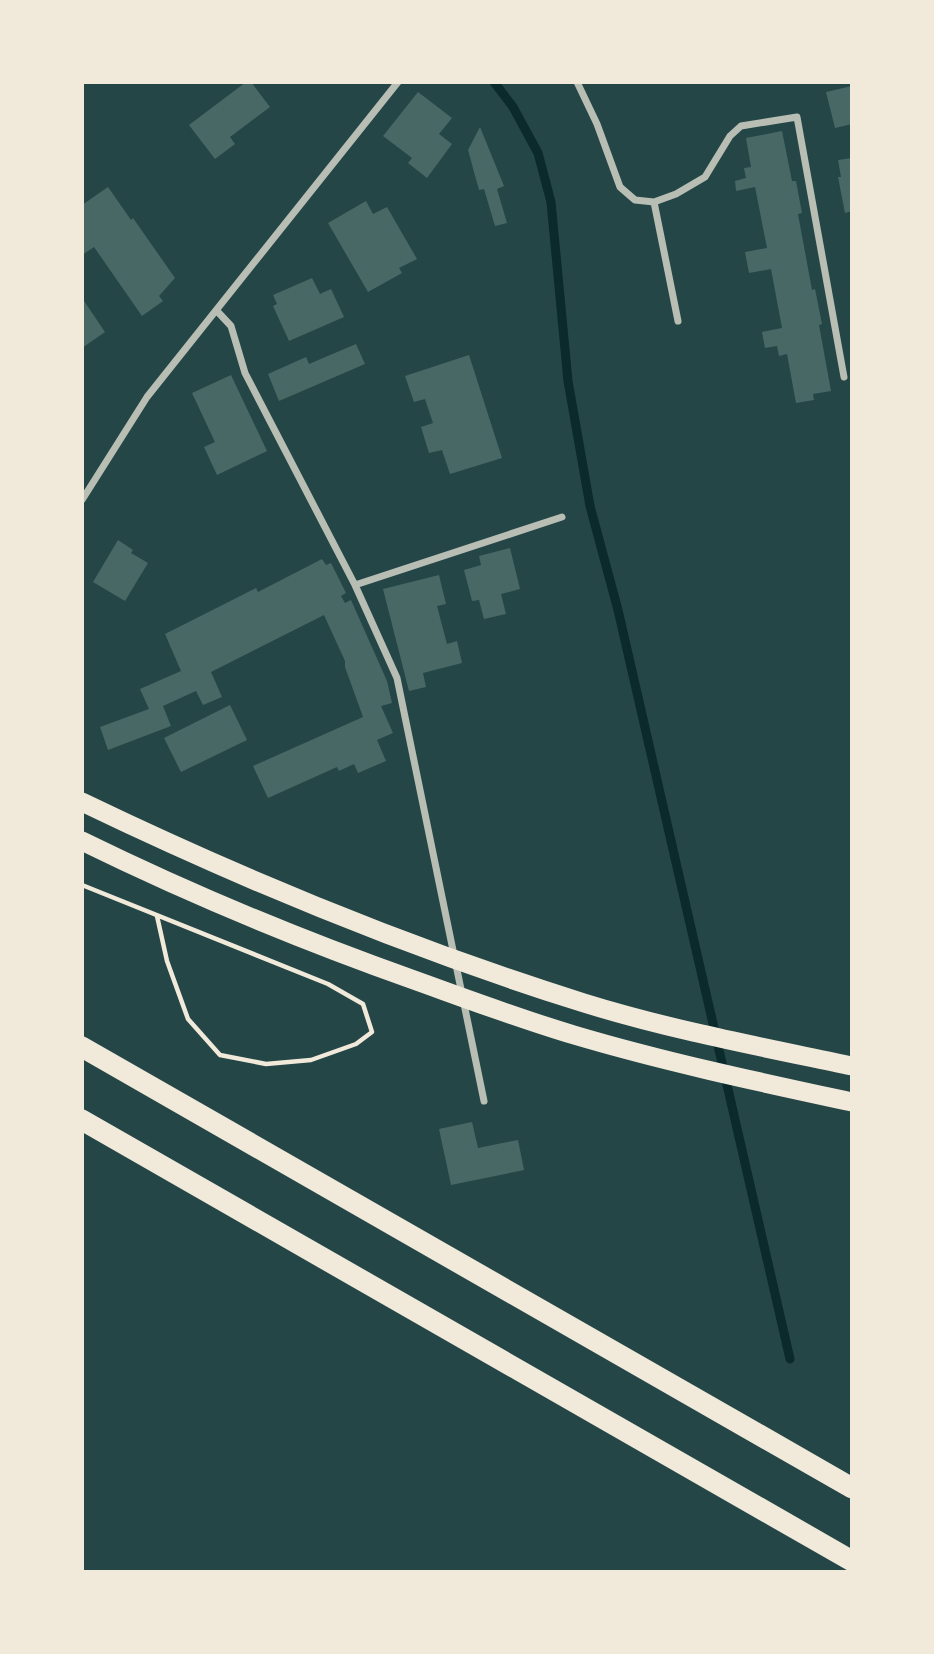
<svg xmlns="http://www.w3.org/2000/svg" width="934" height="1654" viewBox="0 0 934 1654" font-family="Poppins,sans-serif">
<rect width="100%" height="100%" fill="#0f3d3e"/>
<path fill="#244646" d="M82,82H852V1572H82Z"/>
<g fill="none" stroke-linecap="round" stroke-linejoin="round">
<path stroke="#0a2a2b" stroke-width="9" d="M494,82L513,107L538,153L551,202L568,381L590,506L618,610L790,1359"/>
</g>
<path fill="#486865" d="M246,82H251L270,107L230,137L235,144L215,159L189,125Z
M852,86V124L835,128L826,92Z
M418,92L452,118L439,134L452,144L427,178L408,163L412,158L383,136Z
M480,127L504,186L497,189L507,223L495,226L484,189L479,190L468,150Z
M782,131L792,181H796L802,213L798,214L812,290L815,289L822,324L819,325L831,391L813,394L814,400L796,403L787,354L779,356L777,346L765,348L762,332L782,328L771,269L749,273L745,252L767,248L755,187L736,191L735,181L746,178L744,168L751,167L746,138Z
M852,158V211L845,213L838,177H841L838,160Z
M108,187L131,220L133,218L175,278L159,296L163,301L142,316L94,247L82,255V205Z
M366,201L373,214L387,207L417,259L399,268L402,273L368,292L328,223Z
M312,278L320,294L331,289L344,317L289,341L273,306L277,304L273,295Z
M82,298L105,332L82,348Z
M356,344L365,364L279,401L268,374L306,357L309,364Z
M469,355L502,458L450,474L442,450L429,453L421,427L433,423L425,399L414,402L405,376Z
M231,375L267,451L217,475L204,447L215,442L192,393Z
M118,540L133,550L131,553L148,563L125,601L93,582Z
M510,548L520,589L501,594L506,614L484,619L479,600L472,601L464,570L481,565L479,556Z
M322,559L326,565L331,563L346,593L341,596L345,603L351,600L387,681L392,703L381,706L393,733L377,740L386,761L358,773L354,764L339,771L337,767L268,798L253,766L363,717L345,667V661L324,615L211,672L222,697L203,705L196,691L163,706L171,726L108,750L100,727L149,709L140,689L181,671L165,634L256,588L258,592Z
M439,575L446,604L437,606L447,644L457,641L462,663L423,673L426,687L409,691L383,589Z
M230,705L247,740L181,772L164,738Z
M472,1122L478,1148L518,1140L524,1170L451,1185L439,1129Z"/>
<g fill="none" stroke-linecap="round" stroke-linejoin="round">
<path stroke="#f1e9da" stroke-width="4.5" d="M82,885L328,984L363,1004L372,1032L356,1044L311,1060L266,1064L220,1055L188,1019L167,961L157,916"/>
<path stroke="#b8beb3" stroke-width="7" d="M577,82L597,124L620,187L635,200L654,202L676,194L705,177L730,136L741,126L797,117L844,377
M654,202L678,321
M217,311L231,326L245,373L355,585L397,678L484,1101
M82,500L147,397L398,82
M355,585L562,517"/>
<path stroke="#f1e9da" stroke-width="19" d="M82,802C244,880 412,949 584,1003C671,1030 762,1047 852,1066
M82,841C190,894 301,940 414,980C467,999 520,1019 574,1035C665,1062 759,1082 852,1102"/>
<path stroke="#f1e9da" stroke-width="21" d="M82,1047L852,1488
M82,1120L852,1561"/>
</g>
<rect width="934" height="1654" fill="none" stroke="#f1e9da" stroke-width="168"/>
</svg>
